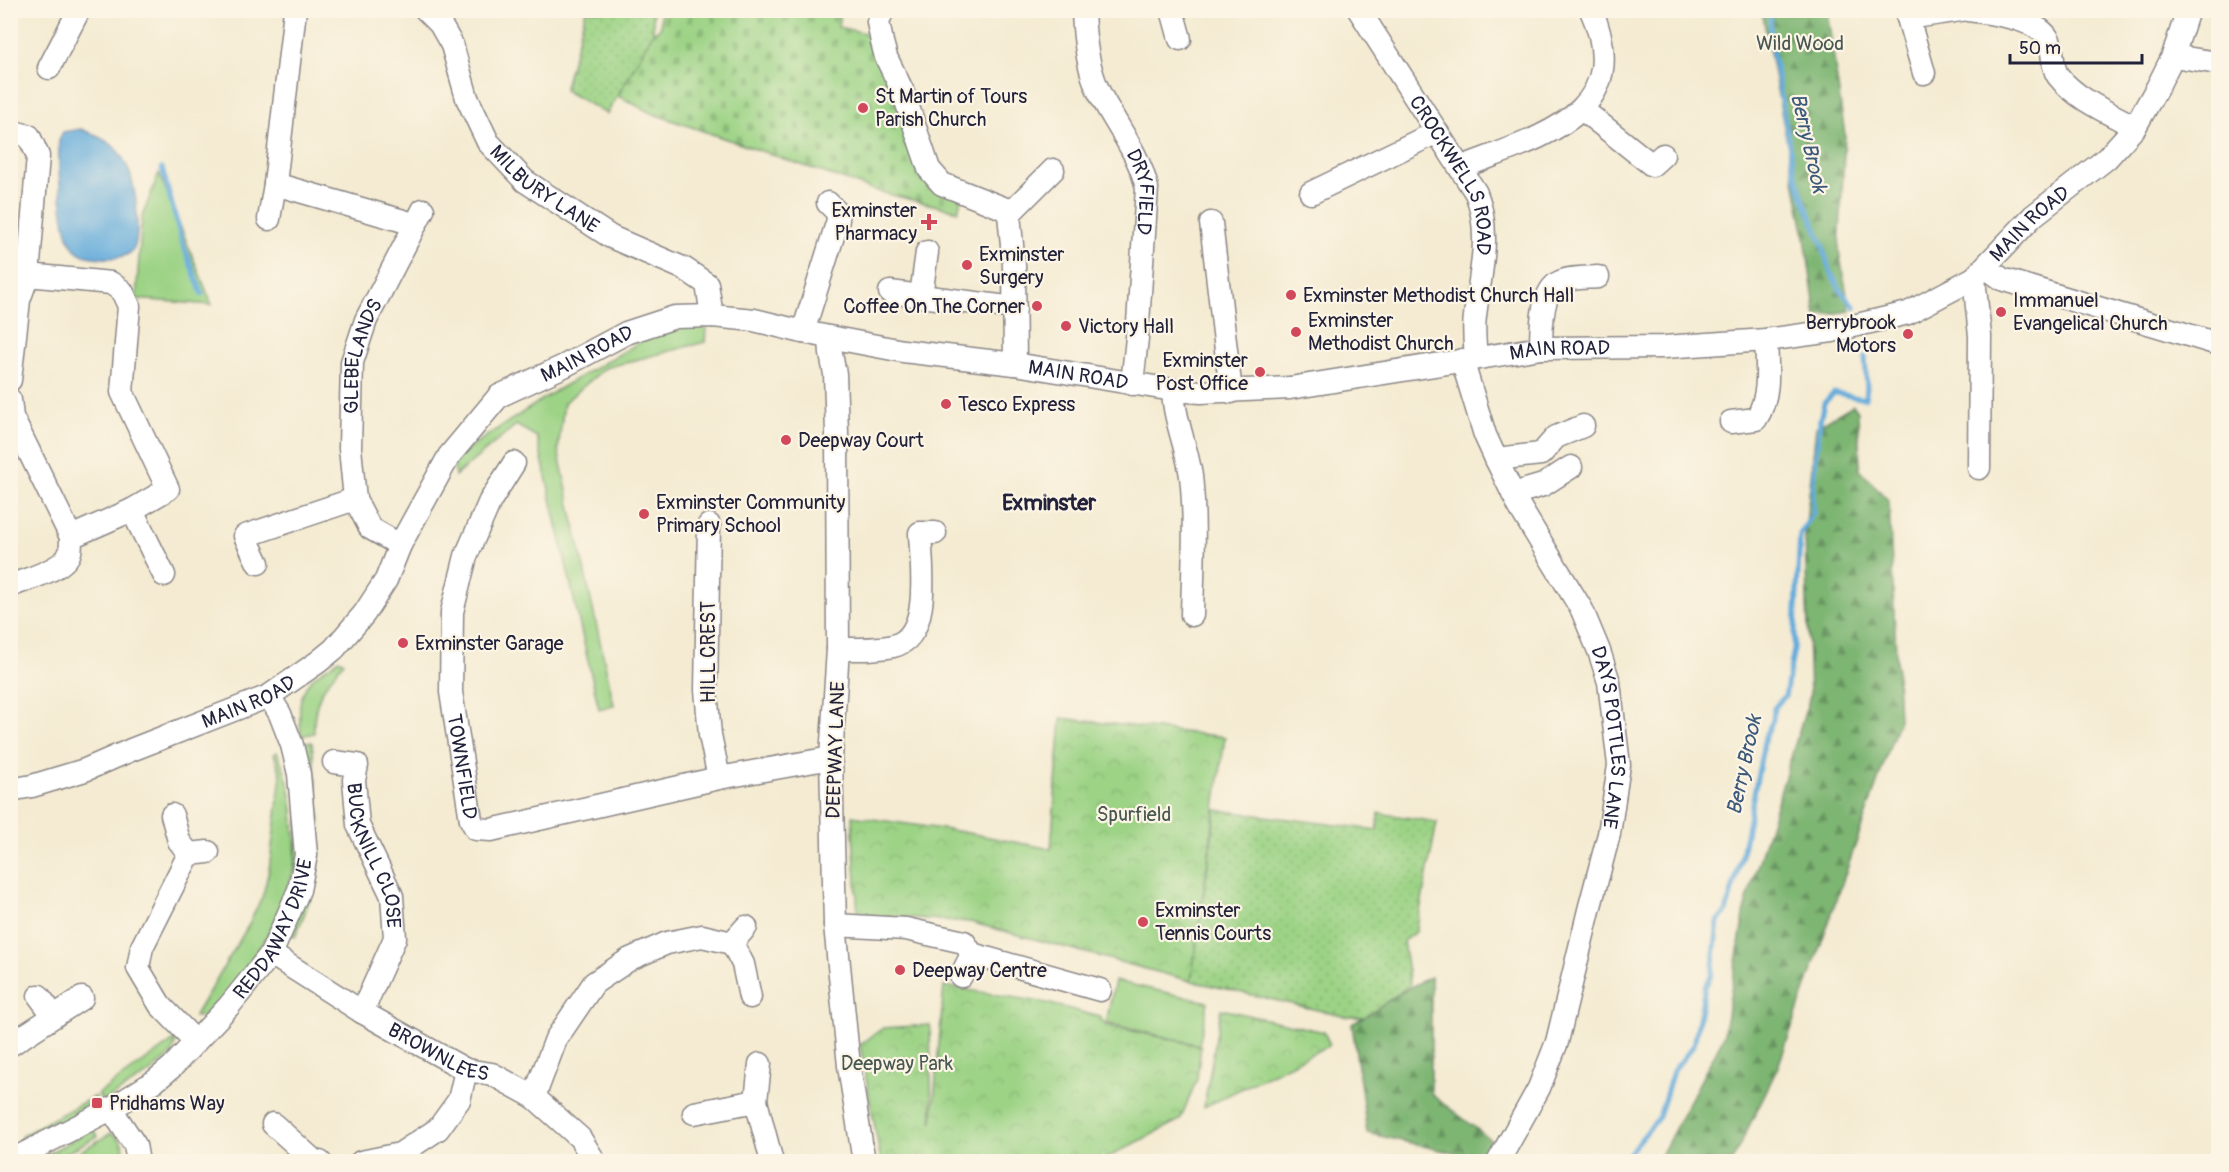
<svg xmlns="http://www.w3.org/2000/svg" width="2229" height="1172" viewBox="0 0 2229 1172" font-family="Pangolin,sans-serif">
<defs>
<pattern id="forest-firs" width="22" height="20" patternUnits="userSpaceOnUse" patternTransform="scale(1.5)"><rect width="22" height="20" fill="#7db572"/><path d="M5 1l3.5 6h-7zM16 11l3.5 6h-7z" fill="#66935f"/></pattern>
<pattern id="cemetery-stones" width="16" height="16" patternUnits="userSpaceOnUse" patternTransform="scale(1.5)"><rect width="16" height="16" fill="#9cd385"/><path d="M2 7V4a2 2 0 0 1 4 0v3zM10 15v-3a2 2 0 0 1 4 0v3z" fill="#86b574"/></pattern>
<pattern id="park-crowns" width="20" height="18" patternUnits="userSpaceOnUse" patternTransform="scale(1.5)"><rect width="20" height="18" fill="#9cd385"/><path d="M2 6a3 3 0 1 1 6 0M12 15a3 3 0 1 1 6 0" fill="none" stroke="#86b574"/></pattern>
<pattern id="garden-dots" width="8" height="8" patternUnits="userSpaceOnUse" patternTransform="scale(1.5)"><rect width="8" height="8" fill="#9cd385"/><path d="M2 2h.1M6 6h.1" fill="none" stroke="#86b574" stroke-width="1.8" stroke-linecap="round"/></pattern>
</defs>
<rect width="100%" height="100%" fill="#fcf5e5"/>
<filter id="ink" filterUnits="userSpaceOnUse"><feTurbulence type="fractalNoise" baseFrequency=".0167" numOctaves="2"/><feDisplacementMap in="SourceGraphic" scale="12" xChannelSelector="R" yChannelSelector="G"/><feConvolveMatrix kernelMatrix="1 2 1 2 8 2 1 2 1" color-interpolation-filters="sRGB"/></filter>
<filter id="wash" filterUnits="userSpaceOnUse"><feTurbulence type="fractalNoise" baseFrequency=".008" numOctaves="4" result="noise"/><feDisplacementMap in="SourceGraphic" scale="24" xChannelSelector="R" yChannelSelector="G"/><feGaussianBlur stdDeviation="1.35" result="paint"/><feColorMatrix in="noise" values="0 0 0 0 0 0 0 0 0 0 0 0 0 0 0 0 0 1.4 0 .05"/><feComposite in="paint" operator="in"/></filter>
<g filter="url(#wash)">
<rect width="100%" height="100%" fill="#f4ebd2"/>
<path fill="#9cd385" stroke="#5f7a60" stroke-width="1.5" d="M159,173L212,305L136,299L142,217Z
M668,326L706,327L705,342L605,368L564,403L558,450L614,705L599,709L537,437L516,425L455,476L453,458L557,390Z
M339,659L344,662C323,686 313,700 314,733L301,736C299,713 296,692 316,675C324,669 332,665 339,659Z
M308,742H312C315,780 322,820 319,857C316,886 306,911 295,937L291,935L303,751L304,743Z
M277,752C289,779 293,798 294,827C295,838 296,850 295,860C286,921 246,969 210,1016L194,1017L247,928L263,895L269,870L281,775L274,754Z
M1115,981L1208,1002L1199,1045L1106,1023Z
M176,1039L173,1053L148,1074L103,1102L98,1094Z
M95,1096L99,1104L24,1143L21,1136Z
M93,1129L98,1136L51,1161L33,1162Z
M111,1133C119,1137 123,1142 124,1150L119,1157L62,1162Z"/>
<path fill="url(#forest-firs)" stroke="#506c56" stroke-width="1.5" d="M1762,11H1827L1845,135L1839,251L1850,311L1816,316L1805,237Z
M1853,405L1858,412L1860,470L1889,501L1899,720L1778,1067L1732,1161H1658L1723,1038L1746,903L1810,696L1805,534L1816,427Z
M1431,977V1094L1490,1139V1154L1462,1155L1367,1133L1352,1024C1379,1009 1402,989 1431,977Z"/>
<path fill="url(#cemetery-stones)" stroke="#5f7a60" stroke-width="1.5" d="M660,11H840L838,27L873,35L905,115L904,143L914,156L961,199L958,211L880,192L651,113L618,96L653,33L661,27Z"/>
<path fill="url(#park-crowns)" stroke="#5f7a60" stroke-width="1.5" d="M1061,718L1225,737L1191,981L970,922L858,914L852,816L963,832L1051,849Z
M944,986L1047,1003L1100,1017L1105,1025L1201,1046L1197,1079L1180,1120L1101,1161H881L860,1045L883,1028L930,1025L932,1123Z
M1221,1009L1324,1032L1330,1045L1204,1107Z"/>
<path fill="url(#garden-dots)" stroke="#5f7a60" stroke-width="1.5" d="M586,11H653V33L607,114L564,90Z
M1216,810L1377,830L1379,813L1437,822L1416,932L1403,941L1410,985L1365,1017H1348L1191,981Z"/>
<path fill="#64abdb" stroke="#43668b" stroke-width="1.5" d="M81,129C91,134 104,138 113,146C133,165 137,197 137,223C137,231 138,243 133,250C127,258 112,258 103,258C92,257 82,257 74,248C60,232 58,162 59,140L63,132Z"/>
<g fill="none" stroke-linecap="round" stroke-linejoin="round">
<path stroke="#64abdb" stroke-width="5" d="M1770,10L1771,43L1794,170L1805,203L1822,243L1829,269L1840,290L1855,307
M162,168L182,242L202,294
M1622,1162L1659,1117L1673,1071L1694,1045L1705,987L1712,974L1718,921L1726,912L1742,855L1765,737L1773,720L1774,708L1785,696L1794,649L1800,534L1813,513V485L1820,420L1824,403L1834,393C1845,394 1856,399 1865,398L1867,388L1865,357"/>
</g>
</g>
<g filter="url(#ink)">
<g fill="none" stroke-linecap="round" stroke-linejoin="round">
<defs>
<g id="minor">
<path d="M295,10L275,184L414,224"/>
<path id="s1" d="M426,10L440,24L452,45L467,98L488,142L525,181L611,237L685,269L707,284L712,316"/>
<path d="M883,10L878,22L882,42L886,57L903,92L929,169L942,184L1003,208L1009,214L1014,266L1015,364"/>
<path id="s2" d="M1083,10C1084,38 1087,67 1099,92C1115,124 1139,153 1147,188L1137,338L1132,384"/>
<path d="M1172,10L1180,39"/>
<path id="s3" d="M1359,10L1476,193C1492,234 1480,273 1475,316C1473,330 1475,344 1476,358"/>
<path d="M1906,10L1908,18L1961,10"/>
<path d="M1968,10C1990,13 2038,18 2049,40C2054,51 2051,66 2058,76C2077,100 2109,113 2135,127"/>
<path d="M1908,18L1924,73"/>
<path d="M2173,56L2218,63"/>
<path d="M49,68L79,10"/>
<path d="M1583,110L1652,165L1663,155"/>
<path d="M10,131L29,136L38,156L28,275L19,300L10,380"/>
<path d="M1460,168C1535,138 1638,116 1591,10"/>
<path d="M1311,193L1437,132"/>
<path d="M1009,214L1053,170"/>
<path d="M269,219L275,184"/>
<path d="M1211,223L1231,392"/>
<path d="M1985,267L2002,279L2218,344"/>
<path d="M1974,278L1980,336L1979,468"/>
<path d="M890,292L1015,308"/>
<path d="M921,296L927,252"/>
<path d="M803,332L838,220L837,212L828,203"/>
<path d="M830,338L831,354L835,374L837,433L838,649L831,758L835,925L849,1066L864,1162"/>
<path d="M1541,348C1541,330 1541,290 1560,282C1570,277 1587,278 1598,277"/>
<path id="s4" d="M1462,360L1485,435L1496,459L1519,506L1582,610L1599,651L1609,682L1619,765L1609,834L1589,910L1557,1042L1539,1088L1498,1162"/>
<path d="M1173,390C1174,420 1187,447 1191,476C1196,522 1193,569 1192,615"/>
<path d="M10,400L12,417L71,537"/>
<path d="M1731,422L1756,419C1771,396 1767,367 1766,340"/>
<path d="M1496,459L1541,454L1556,437L1583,426"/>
<path id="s5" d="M514,463L490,501L466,556L452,612L451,692L471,820L476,829L491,830L719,778L831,758"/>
<path d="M1513,494L1543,485L1571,467"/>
<path d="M132,510L164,575"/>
<path d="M709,525L706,690L710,735L719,778"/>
<path id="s6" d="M400,545L370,528L355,499L350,448L352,362L366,320L423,210"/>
<path d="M258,563L245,536L355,499"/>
<path d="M10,586C26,579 65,570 70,552C71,548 71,542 71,537L132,510L168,489L122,392L129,306L122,291L111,283L28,275"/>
<path d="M838,649C855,649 876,650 893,646C933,637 921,563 920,533H935"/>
<path id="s7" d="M334,762L357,765L354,780L358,825L392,896L395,938L362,1012"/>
<path id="s8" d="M10,790L32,786L85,770L131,750L269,696L318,662L334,649L364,614L386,580L400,545L449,456L499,396L564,366L626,333L675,317L712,316L754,320L803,332L903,351L1015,364L1173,390L1201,392L1290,388L1541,348L1664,347L1766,340L1832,331L1908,313L1974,278L2033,216L2106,159L2135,127L2157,88L2173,56L2188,10"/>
<path d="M172,815L179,841L189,854"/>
<path d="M835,925L906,929L964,942L972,954L1100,990"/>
<path d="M732,943L743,964L750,997"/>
<path id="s9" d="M271,954L362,1012L466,1070L492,1074L534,1097L580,1138L595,1162"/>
<path d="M961,976L972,954"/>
<path d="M39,996L53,1015"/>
<path d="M195,1041L160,1005L138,968L142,947L189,854L208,852"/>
<path d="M10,1045L82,998"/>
<path d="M760,1064L756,1101L772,1162"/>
<path d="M534,1097L556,1039L594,983L630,959L667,943L702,936L732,943L746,927"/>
<path d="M111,1109L135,1145L138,1162"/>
<path d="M694,1113L756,1101"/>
<path d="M273,1124L314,1161L320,1162"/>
<path id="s10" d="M10,1161L111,1109L155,1081L172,1067L229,1006L271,954L299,890L306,855L299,774L292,745L280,714L269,696"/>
<path d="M361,1162L400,1154L438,1129L459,1100L466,1070"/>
</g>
</defs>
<use href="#minor" stroke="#8b8686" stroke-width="25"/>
<use href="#minor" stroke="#fff" stroke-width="22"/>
</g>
</g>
<g fill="#d1495b" stroke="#fcf5e5" stroke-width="2">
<circle cx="863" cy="108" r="6"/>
<path d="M926 213h6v6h6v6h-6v6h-6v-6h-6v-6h6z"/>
<circle cx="967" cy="265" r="6"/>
<circle cx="1291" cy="295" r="6"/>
<circle cx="1037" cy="306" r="6"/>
<circle cx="2001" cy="312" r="6"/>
<circle cx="1066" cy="326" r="6"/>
<circle cx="1296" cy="332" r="6"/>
<circle cx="1908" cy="334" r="6"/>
<circle cx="1260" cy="372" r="6"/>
<circle cx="946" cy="404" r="6"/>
<circle cx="786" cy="440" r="6"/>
<circle cx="644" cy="514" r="6"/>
<circle cx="403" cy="643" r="6"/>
<circle cx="1143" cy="922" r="6"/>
<circle cx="900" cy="970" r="6"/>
<rect x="91" y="1097" width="12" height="12" rx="3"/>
</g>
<g text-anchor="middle" stroke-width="4.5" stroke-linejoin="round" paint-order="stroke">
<g font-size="20" fill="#475751" stroke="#fcf5e5">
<text x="1800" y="50">Wild Wood</text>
<text x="1134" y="821">Spurfield</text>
<text x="897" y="1070">Deepway Park</text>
</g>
<g font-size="20" fill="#22223b" stroke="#fcf5e5" text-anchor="start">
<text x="875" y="103">St Martin of Tours<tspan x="875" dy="23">Parish Church</tspan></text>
<text x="917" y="217" text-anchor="end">Exminster<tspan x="917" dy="23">Pharmacy</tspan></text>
<text x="979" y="261">Exminster<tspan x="979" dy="23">Surgery</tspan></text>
<text x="1303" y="302">Exminster Methodist Church Hall</text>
<text x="2013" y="307">Immanuel<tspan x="2013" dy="23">Evangelical Church</tspan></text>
<text x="1025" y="313" text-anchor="end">Coffee On The Corner</text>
<text x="1308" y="327">Exminster<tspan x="1308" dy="23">Methodist Church</tspan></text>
<text x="1896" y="329" text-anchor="end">Berrybrook<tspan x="1896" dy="23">Motors</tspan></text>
<text x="1078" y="333">Victory Hall</text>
<text x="1248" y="367" text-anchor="end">Exminster<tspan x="1248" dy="23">Post Office</tspan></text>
<text x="958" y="411">Tesco Express</text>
<text x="798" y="447">Deepway Court</text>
<text x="656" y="509">Exminster Community<tspan x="656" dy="23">Primary School</tspan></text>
<text x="415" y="650">Exminster Garage</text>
<text x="1155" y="917">Exminster<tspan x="1155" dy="23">Tennis Courts</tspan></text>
<text x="912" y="977">Deepway Centre</text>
<text x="109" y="1110">Pridhams Way</text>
</g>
<g font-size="20" fill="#22223b" stroke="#fcf5e5">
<text dy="7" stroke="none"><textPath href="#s3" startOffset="192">CROCKWELLS ROAD</textPath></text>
<text dy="7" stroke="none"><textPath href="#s1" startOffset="222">MILBURY LANE</textPath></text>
<text dy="7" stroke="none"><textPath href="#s2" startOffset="195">DRYFIELD</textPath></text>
<text dy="7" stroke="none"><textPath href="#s8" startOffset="2252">MAIN ROAD</textPath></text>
<text dy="7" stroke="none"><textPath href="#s8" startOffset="1748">MAIN ROAD</textPath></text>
<text dy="7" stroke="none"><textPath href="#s8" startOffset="758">MAIN ROAD</textPath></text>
<text dy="7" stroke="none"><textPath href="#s6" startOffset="212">GLEBELANDS</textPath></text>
<text dy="7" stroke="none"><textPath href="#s8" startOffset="1262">MAIN ROAD</textPath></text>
<text transform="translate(708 652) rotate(-90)" y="7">HILL CREST</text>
<text dy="7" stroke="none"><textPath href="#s8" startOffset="255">MAIN ROAD</textPath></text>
<text dy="7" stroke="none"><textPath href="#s4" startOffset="411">DAYS POTTLES LANE</textPath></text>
<text transform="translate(835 750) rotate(-88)" y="7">DEEPWAY LANE</text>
<text dy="7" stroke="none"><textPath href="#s5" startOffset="318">TOWNFIELD</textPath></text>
<text dy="7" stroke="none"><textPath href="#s7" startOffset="118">BUCKNILL CLOSE</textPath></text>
<text dy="7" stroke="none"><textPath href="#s10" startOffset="362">REDDAWAY DRIVE</textPath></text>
<text dy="7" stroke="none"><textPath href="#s9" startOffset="195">BROWNLEES</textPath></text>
</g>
<g font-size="21" font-style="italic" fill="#3c597b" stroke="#fcf5e5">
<text transform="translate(1809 143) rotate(77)" y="7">Berry Brook</text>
<text transform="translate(1744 765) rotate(-78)" y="7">Berry Brook</text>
</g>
<g font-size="22" font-weight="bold" fill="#22223b" stroke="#fcf5e5">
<text x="1049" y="510">Exminster</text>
</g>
</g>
<rect width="2229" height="1172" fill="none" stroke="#fcf5e5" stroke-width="36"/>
<path d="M2010 54v9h132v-9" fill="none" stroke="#22223b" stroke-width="3"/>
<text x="2019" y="54" font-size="18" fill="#22223b" stroke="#fcf5e5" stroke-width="4.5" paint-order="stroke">50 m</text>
</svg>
